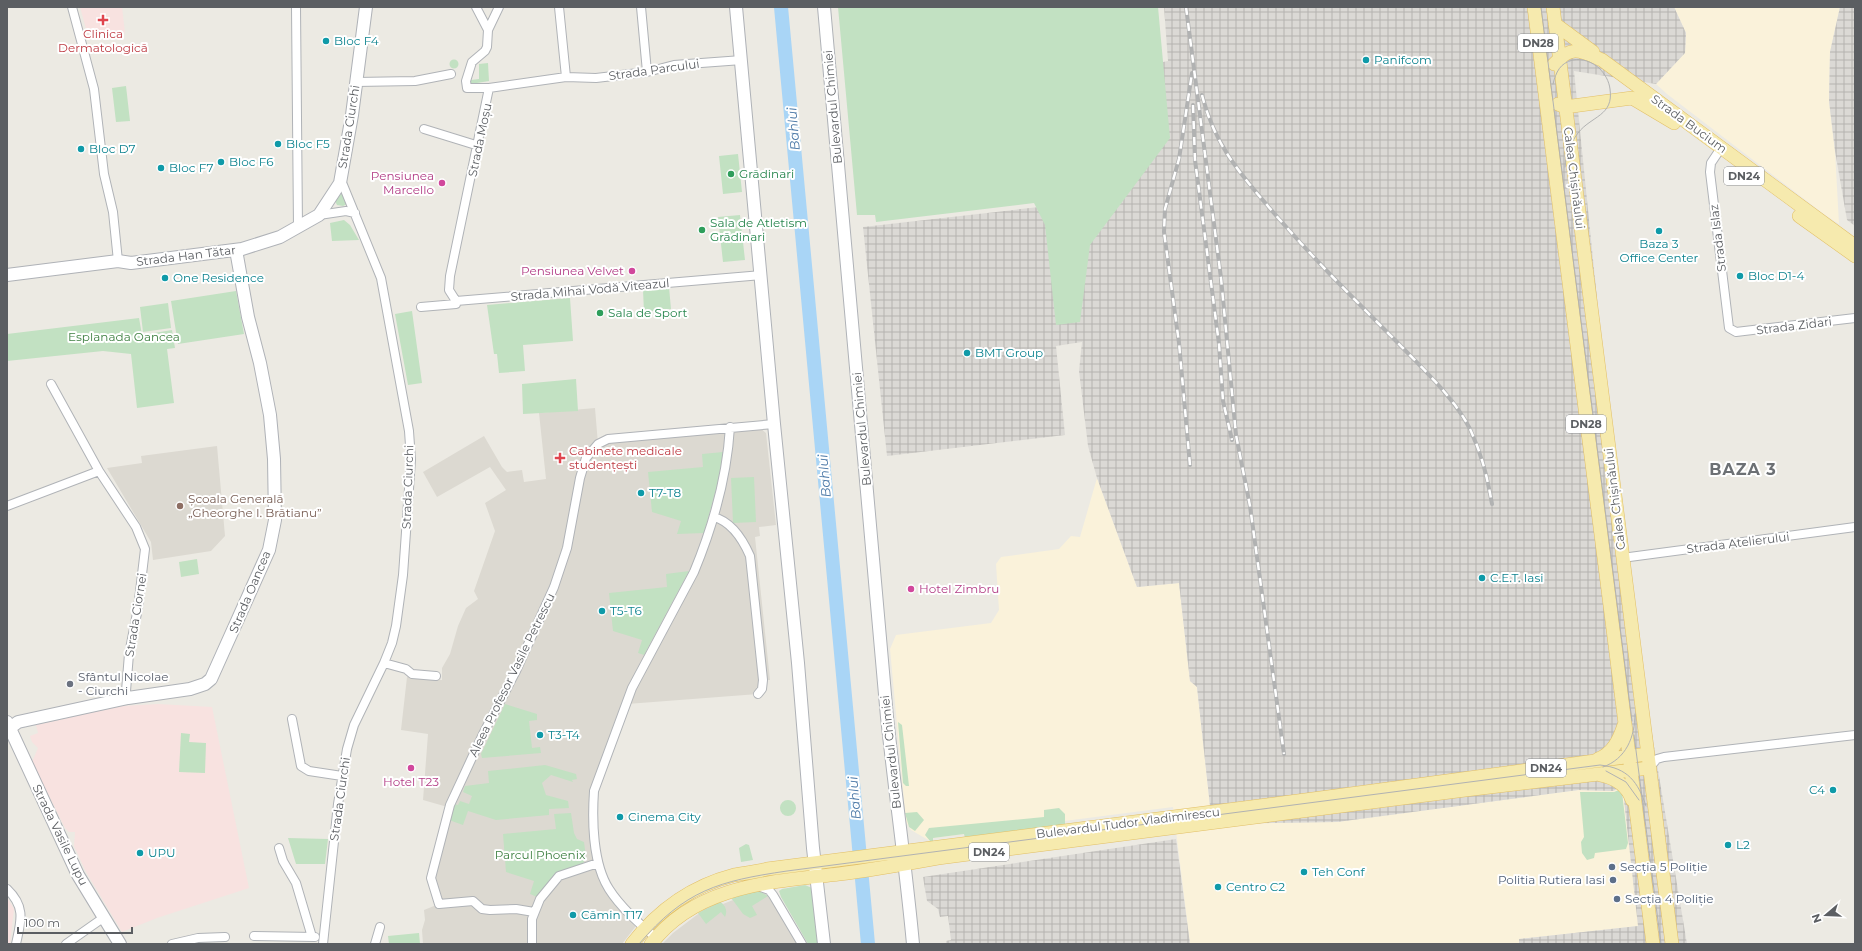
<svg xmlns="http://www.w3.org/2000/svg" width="1862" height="951" viewBox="0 0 1862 951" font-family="Montserrat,sans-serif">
<defs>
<pattern id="industrial-grid" width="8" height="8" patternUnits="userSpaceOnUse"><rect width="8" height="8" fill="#dbd9d5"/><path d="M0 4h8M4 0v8" fill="none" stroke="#b5b3b0"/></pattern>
</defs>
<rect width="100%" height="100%" fill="#eceae3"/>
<path fill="#faf2da" d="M1674,7H1840L1830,52L1829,101L1835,151L1839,224L1825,215L1667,94L1656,84L1685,53L1686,33Z
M1097,478L1137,587L1179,583L1190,681L1197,687L1212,824L1337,822L1579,790L1613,791L1619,788L1623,790L1639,926L1519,939V944H1190L1173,807L933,838V841H930L911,830L906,822L890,649L896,635L991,623L999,610L996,564L1001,557L1059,549L1071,536L1080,537Z"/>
<path fill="url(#industrial-grid)" d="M1164,7H1674L1686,33L1685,53L1656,84L1574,71L1624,566L1687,944H1519V939L1638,926L1623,791L1619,788L1613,791L1578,790L1337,822L1212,824L1197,687L1190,681L1179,583L1137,587L1097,478L1088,446L1079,371L1082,342L1056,346L1065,435L887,456L863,227L1039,207L1025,91L1168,61Z
M1840,7H1855V226L1847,220L1835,151L1829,101L1830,52Z
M1176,839L1190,944H946V941L951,940L948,916L940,917L938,909L927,901L923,877Z"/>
<path fill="#dcd9d1" d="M595,408L598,444L608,439L760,428L766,433L776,525L759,527L760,536L755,537L770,680H763L758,694L627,704L593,805L603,876L639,922L622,944H423L422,930L425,920L424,910L439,904L431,878L450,805L444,806L423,800L428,734L401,730L407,677L442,680V668L450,654L458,626L466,608L478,599L474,591L495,531L485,503L506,490L490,467L437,497L423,472L484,436L502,467L507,472L522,470L524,482L546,479L539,413Z
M217,446L225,536L211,551L153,560L151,542L107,468L142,463L141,456Z
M764,893L780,907L802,944H662L673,933L706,908L720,902L723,904L733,900L732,899Z"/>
<path fill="#f8e2e0" d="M80,7H122L125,33L88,36Z
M158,704L212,707L249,888L157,918L122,932L86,872L74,846L75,832H69L65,828L32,762L38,748L32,742L30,736L38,733L36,725L122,706Z
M7,897L14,909L10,944H7Z"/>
<path fill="#c2e1c2" d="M838,7H1158L1170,138L1090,245L1080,322L1056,325L1045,225L1034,203L876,222L875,215H857Z
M449.5 64a4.5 4.5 0 1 1 9 0a4.5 4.5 0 1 1-9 0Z
M488,63L489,81L471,84V80L479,79V64Z
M126,86L130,121L116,122L112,88Z
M738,154L742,192L723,194L719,156Z
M343,192L347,204L343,206L337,205L335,201Z
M740,215L745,260L723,262L718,217Z
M344,220L350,225L359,240L332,241L330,223Z
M669,287L671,309L644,312L643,290Z
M236,291L244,334L178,344L171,301Z
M570,298L573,341L523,345L525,371L499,373L497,354H494L487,305Z
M168,303L171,328L143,332L140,307Z
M412,311L422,383L408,385L395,314Z
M139,318L142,335L172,330L175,348L167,349L174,403L137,408L131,354L103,351L7,361V334Z
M576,379L578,411L523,414L522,384Z
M723,452L718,482L704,533L677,534L681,521L652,512L648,472L703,467L702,454Z
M754,477L756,522L733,523L731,478Z
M197,559L199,574L181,577L179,562Z
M689,571L644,655L638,653L642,640L613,631L609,593L667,587L666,574Z
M505,704L537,714V720L529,721L532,748L540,747L541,753L482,758L481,754Z
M898,722L902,725L909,786H906L903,783Z
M181,733L190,734L189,742L206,743L205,773L179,772Z
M545,765L576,774L577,779L572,780L573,782L551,775L542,783L546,795L568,801L569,808L549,809V815L496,820L468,811L463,825L449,820L454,804L458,805L460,801L469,804L472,796L463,792L465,786L489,783L488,771Z
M1619,790L1622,792L1628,843L1626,849L1595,853L1594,858L1587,860L1582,853L1581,842L1584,837L1580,792H1614Z
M780 808a8 8 0 1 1 16 0a8 8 0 1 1-16 0Z
M1059,808L1065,814V825L965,838L964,834L933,838V841H930L925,835L929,828L1044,817V810Z
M917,812L924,820L915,831L909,827L905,813Z
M571,813L574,833L577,839L584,842L586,857L583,864L558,873L537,897L530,894L534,881L506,872L503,834L556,829L554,814Z
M288,838L328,839L325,864H296Z
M746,844L749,845L753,860L741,862L739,848Z
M805,885L812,888L818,944H808L781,897L779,891L782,889Z
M759,891L768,896L752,906L757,915L750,918L743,914L732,899L734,896Z
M720,902C725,905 728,910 725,917L721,912L706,924L698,913Z
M419,933L420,944H389L388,936Z"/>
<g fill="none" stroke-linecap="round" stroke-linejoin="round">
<path stroke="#a9d5f6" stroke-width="14" d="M781,7L868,944"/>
<defs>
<path id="street" d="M72,7L94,89L104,174L113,212L118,261
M296,7L298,228
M476,7L488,30
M499,7L488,30L487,47L485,51L472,62L466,81L467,88H489L566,77L596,78L647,72L674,65L742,60
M559,7L566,77
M641,7L647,72
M356,82L415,81L451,74
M424,129L479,146
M1721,148L1711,163L1710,172L1729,328L1736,332L1855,318
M319,215L346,211L355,213
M456,301L449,290L450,276L489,88
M421,307L456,304V301L762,275
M51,384L99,471L136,527L145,549L138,608L129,654L126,691L128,698
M7,506L99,471
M714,517C732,522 743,540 750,556L763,680L762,689L758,694
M1622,558L1855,527
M384,663L406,669L412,674L436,676
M292,719L301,766L309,771L342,776
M1649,768L1657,759L1664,757L1855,735
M279,848L283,861L296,883L312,937
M758,886L769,890L773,895L802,944
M7,889C26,907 21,921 16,944
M534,912L516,909L490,910L482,909L473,901L439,904L431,878L450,805L483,734L516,671L554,587L567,548L580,478L586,458L598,444L608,439L774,424
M254,936L315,937
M656,938C640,924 621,908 609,889C593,864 592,821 594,791L632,688L694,572C713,526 727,477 730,427
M66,944L103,918
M172,944L198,938L225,937
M323,944L338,804L347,749L354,725L384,663L392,643L396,626L403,575L411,460L409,431L381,278L343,185L340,183
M375,944L380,927
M532,944V919L540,899L559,876L598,863"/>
<path id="secondary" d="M736,7L774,424L798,663L813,848L824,944
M824,7L887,717C895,793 906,868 913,944
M7,275L118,261L131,263L242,249L280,237L319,215L340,183L352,115L366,7
M7,722L78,875L120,944
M10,728L18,722L128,698L190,689L205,684L211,679L269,550L275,520L274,459L270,415L260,363L248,317L236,250"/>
<path id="primary" d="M1534,7L1653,944
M1553,7L1672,944
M1555,24L1593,52
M1554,64C1572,44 1581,51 1602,60L1855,246
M1558,104L1565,107L1632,98L1674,123
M1799,216L1855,256
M1598,759C1613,753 1619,740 1624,725
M1600,775C1615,778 1627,785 1632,800
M632,944C658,910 692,886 734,875C745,873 756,872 767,869L1328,797L1647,754
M651,944C696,885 771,882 839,874C872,870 905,864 938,858L1465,790L1649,768"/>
</defs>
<use href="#street" stroke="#b0b3b7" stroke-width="10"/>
<use href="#secondary" stroke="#afb2b7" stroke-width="14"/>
<use href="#primary" stroke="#e2bf66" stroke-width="14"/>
<use href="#street" stroke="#fff" stroke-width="8"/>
<use href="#secondary" stroke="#fff" stroke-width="12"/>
<use href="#primary" stroke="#f6eaae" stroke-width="13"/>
<path stroke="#b1b2b2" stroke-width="1" d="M1541,7L1632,721
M1553,84C1556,72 1560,63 1573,60C1582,58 1592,62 1599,68C1605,74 1609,81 1610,89C1614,116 1591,116 1578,133C1570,144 1566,154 1565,167
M1634,735L1661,944
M1603,767C1626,759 1635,737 1635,714
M1606,771L1626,782L1639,800
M639,944C685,890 719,881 787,871L1600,765C1628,768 1638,782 1646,806"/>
<defs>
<path id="rail" d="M1186,7L1221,278L1236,435L1250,506L1284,754
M1202,95C1214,142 1236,169 1267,205C1308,253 1352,297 1396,341C1421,367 1454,397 1470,429C1482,455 1487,476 1492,504
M1193,105L1195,160L1219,344L1223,401L1232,440
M1190,465L1179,343L1164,232L1165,209L1179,159L1192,73"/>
</defs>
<use href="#rail" stroke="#b1b2b2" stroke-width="4"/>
<use href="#rail" stroke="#fff" stroke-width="2.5" stroke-dasharray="8" stroke-linecap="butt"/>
</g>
<g fill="#e0444e" stroke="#fff" stroke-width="1.5">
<path d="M101 14h4v4h4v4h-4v4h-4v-4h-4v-4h4z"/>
<path d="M558 452h4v4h4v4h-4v4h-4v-4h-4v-4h4z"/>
</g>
<g fill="#0f9aa8" stroke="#fff" stroke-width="1.5">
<circle cx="326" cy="41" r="4"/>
<circle cx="1366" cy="60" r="4"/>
<circle cx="278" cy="144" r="4"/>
<circle cx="81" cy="149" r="4"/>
<circle cx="221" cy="162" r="4"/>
<circle cx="161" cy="168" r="4"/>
<circle cx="1659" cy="231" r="4"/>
<circle cx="1740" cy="276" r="4"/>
<circle cx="165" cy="278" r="4"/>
<circle cx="967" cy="353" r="4"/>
<circle cx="641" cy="493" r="4"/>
<circle cx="1482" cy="578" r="4"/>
<circle cx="602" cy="611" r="4"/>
<circle cx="540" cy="735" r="4"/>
<circle cx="1833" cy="790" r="4"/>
<circle cx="620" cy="817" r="4"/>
<circle cx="1728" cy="845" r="4"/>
<circle cx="140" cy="853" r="4"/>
<circle cx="1304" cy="872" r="4"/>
<circle cx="1218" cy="887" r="4"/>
<circle cx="573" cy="915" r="4"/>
</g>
<g fill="#2e9e5b" stroke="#fff" stroke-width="1.5">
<circle cx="731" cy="174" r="4"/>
<circle cx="702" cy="230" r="4"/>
<circle cx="600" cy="313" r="4"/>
</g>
<g fill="#d1479c" stroke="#fff" stroke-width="1.5">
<circle cx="442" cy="183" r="4"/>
<circle cx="632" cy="271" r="4"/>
<circle cx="911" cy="589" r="4"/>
<circle cx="411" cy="768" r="4"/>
</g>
<circle fill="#8d6e63" stroke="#fff" stroke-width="1.5" cx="180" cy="506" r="4"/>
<circle fill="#6b7280" stroke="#fff" stroke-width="1.5" cx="70" cy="684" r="4"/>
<g fill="#5c6f8a" stroke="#fff" stroke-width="1.5">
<circle cx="1612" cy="867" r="4"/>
<circle cx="1613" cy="880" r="4"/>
<circle cx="1617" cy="899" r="4"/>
</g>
<g text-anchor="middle" stroke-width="4" stroke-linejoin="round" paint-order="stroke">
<g fill="#fff" stroke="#8c8e91" stroke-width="1">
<rect x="1518" y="34" width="40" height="18" rx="3"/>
<rect x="1724" y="167" width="40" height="18" rx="3"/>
<rect x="1566" y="415" width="40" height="18" rx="3"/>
<rect x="1526" y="759" width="40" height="18" rx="3"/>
<rect x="969" y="843" width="40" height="18" rx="3"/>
</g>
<g font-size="11" font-weight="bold" fill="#5b5e62">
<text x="1538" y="47">DN28</text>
<text x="1744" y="180">DN24</text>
<text x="1586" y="428">DN28</text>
<text x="1546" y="772">DN24</text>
<text x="989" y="856">DN24</text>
</g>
<g font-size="12" fill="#be3a42" stroke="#fff">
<text x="103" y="38">Clinica<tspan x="103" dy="14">Dermatologică</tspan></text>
<text x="569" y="455" text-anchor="start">Cabinete medicale<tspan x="569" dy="14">studențești</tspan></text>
</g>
<g font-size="12" fill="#0d838f" stroke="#fff" text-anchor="start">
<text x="334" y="45">Bloc F4</text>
<text x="1374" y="64">Panifcom</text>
<text x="286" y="148">Bloc F5</text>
<text x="89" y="153">Bloc D7</text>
<text x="229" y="166">Bloc F6</text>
<text x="169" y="172">Bloc F7</text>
<text x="1659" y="248" text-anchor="middle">Baza 3<tspan x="1659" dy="14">Office Center</tspan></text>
<text x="1748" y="280">Bloc D1-4</text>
<text x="173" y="282">One Residence</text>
<text x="975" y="357">BMT Group</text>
<text x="649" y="497">T7-T8</text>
<text x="1490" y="582">C.E.T. Iasi</text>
<text x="610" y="615">T5-T6</text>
<text x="548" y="739">T3-T4</text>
<text x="1825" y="794" text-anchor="end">C4</text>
<text x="628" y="821">Cinema City</text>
<text x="1736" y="849">L2</text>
<text x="148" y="857">UPU</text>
<text x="1312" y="876">Teh Conf</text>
<text x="1226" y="891">Centro C2</text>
<text x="581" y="919">Cămin T17</text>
</g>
<g font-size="12" fill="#5b5e62" stroke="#fff">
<text transform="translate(654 70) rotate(-8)" y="4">Strada Parcului</text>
<text transform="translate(833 107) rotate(-95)" y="4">Bulevardul Chimiei</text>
<text transform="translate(1689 124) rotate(36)" y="4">Strada Bucium</text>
<text transform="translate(349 127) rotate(-81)" y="4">Strada Ciurchi</text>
<text transform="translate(480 140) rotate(-78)" y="4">Strada Moșu</text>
<text transform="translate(1574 178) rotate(83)" y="4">Calea Chișinăului</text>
<text transform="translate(1718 238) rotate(-97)" y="4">Strada Islaz</text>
<text transform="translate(186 256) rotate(-7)" y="4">Strada Han Tătar</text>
<text transform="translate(590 290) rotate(-5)" y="4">Strada Mihai Vodă Viteazul</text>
<text transform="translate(1794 326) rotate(-7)" y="4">Strada Zidari</text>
<text transform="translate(862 429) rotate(-95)" y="4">Bulevardul Chimiei</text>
<text transform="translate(408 487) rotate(-88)" y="4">Strada Ciurchi</text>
<text transform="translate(1615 499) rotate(-97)" y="4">Calea Chișinăului</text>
<text transform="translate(1738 543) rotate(-7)" y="4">Strada Atelierului</text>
<text transform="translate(250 592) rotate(-67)" y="4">Strada Oancea</text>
<text transform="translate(136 615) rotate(-81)" y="4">Strada Ciornei</text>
<text transform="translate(512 675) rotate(-64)" y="4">Aleea Profesor Vasile Petrescu</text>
<text transform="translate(891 752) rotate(-96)" y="4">Bulevardul Chimiei</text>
<text transform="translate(340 799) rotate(-82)" y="4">Strada Ciurchi</text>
<text transform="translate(1128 823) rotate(-7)" y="4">Bulevardul Tudor Vladimirescu</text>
<text transform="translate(60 835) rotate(64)" y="4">Strada Vasile Lupu</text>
</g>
<g font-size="12" fill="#27864d" stroke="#fff" text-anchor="start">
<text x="739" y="178">Grădinari</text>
<text x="710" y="227">Sala de Atletism<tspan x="710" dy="14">Grădinari</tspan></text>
<text x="608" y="317">Sala de Sport</text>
</g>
<g font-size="12" fill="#b23c85" stroke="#fff" text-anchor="end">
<text x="434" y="180">Pensiunea<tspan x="434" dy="14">Marcello</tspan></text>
<text x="624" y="275">Pensiunea Velvet</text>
<text x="919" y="593" text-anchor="start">Hotel Zimbru</text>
<text x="411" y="786" text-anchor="middle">Hotel T23</text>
</g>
<g font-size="12" fill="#3d7f40" stroke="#fff">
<text x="124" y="341">Esplanada Oancea</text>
<text x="540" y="859">Parcul Phoenix</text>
</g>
<g font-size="12" fill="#785e54" stroke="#fff" text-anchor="start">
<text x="188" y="503">Școala Generală<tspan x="188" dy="14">„Gheorghe I. Brătianu”</tspan></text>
</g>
<g font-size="12" fill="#5b616d" stroke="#fff" text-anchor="start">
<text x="78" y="681">Sfântul Nicolae<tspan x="78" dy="14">- Ciurchi</tspan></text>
</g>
<g font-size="12" fill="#4e5e75" stroke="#fff" text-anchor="start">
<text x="1620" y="871">Secția 5 Poliție</text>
<text x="1605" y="884" text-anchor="end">Politia Rutiera Iasi</text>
<text x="1625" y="903">Secția 4 Poliție</text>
</g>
<g font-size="13" font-style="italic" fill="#4977a6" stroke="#fff">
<text transform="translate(793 129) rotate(-95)" y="5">Bahlui</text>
<text transform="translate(824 476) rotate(-95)" y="5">Bahlui</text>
<text transform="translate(854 798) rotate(-95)" y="5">Bahlui</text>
</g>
<g font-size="16" font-weight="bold" letter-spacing="1" fill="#6c7074" stroke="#fff">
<text x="1743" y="475">BAZA 3</text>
</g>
</g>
<rect width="1862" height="951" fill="none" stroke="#5b5e62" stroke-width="16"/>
<g transform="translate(1826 915) rotate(251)" stroke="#ffffff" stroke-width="3" paint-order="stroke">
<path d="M0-3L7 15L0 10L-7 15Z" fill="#5b5e62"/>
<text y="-6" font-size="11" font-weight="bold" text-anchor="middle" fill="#5b5e62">N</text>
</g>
<path d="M18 927v6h114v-6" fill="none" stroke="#5b5e62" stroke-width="2"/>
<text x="24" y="927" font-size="12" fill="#5b5e62" stroke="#ffffff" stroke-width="3" paint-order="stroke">100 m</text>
</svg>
